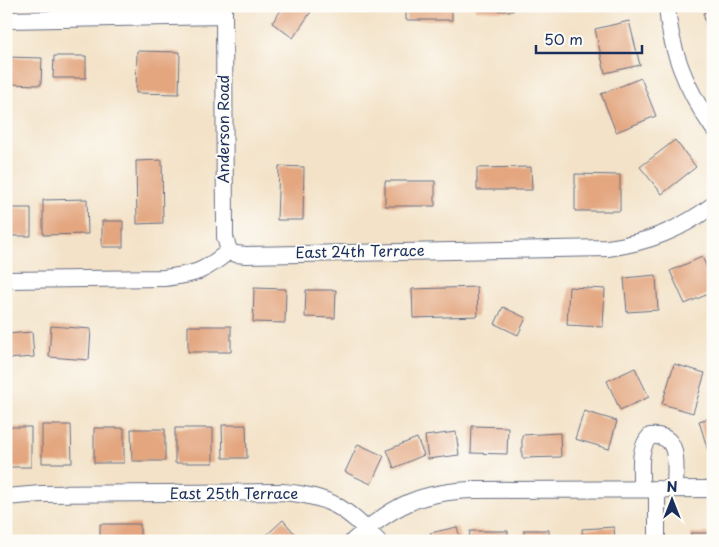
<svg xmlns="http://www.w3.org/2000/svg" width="719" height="547" viewBox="0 0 719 547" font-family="'Playpen Sans',sans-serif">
<rect width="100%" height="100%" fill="#fdfcf7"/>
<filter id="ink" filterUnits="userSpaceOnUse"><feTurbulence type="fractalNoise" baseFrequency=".02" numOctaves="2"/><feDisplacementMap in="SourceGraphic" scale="10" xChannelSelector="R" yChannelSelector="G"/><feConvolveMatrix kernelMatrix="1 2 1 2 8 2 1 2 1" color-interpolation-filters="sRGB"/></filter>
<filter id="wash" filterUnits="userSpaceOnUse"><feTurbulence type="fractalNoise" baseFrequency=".0096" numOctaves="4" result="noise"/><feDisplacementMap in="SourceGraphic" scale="20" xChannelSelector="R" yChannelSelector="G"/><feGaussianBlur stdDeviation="1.12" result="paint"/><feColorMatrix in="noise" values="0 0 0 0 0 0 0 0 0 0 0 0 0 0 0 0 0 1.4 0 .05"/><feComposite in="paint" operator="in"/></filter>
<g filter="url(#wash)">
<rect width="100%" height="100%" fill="#f3e2c7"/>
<g id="blocks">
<path fill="#e3a67f" d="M284,6H315L293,38L272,23Z
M406,6H452V20H406Z
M475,6H514L513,11L475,10Z
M713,10V48H712L703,13Z
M629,21L640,65L605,73L595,29Z
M137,51L180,52L179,94L136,93Z
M54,56H86V78H53Z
M6,57L42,58L41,85L6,84Z
M641,78L656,116L616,132L601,94Z
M675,140L696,167L662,194L640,167Z
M6,157H10V176H6Z
M162,160L163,223L137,224L136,161Z
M279,166L304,167L303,220H277Z
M531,167L532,190H477V168Z
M575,174L620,175V211H575Z
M385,181H435V206H385Z
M87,199L88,234L43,235V200Z
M6,208H31V236H6Z
M102,221H123V247H102Z
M702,257L713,280V292L685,304L670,271Z
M656,275L658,310L627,312L624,278Z
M477,287L478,316L413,318L412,289Z
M569,287L605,289L603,327L567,325Z
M254,288L286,289L285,323L253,322Z
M306,290H336L335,318L305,317Z
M503,307L526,318L518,335L495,324Z
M51,326L91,329L89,360L49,357Z
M188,326H231V352H188Z
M32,332L34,357L6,359V334Z
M674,364L705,373L693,413L662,404Z
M635,368L649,397L620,410L607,381Z
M584,411L617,421L609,449L575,439Z
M713,417V453L709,454L699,421Z
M42,425H71L72,463H42Z
M222,425H246L247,458H223Z
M472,426L508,427L507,454L471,453Z
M6,427H31V467H6Z
M94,428H124V463H94Z
M175,428H213V463H175Z
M131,429H165V461H132Z
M456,432L459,455L428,459L425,436Z
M560,433L561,457L522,458V435Z
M417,438L424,455L394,468L387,450Z
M358,444L384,456L371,484L345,472Z
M283,520L301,541H260Z
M100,524H140V541H100Z
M457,527L461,541H432L430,533Z
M614,527L615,541H583L582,529Z
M524,530H549V541H524Z
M470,531H508V541H469Z
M691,533H713V541H691Z"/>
</g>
</g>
<g filter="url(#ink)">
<use href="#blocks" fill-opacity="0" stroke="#676e83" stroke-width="1"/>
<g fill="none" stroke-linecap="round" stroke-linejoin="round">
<defs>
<path id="minor" d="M224,6L225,237L229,251
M667,6C670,50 688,92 713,128
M6,20L224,16
M229,251L236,254L246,255L608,248C649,242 680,230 713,205
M6,280L164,278C197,274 203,272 229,251
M641,489C642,472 637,450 650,436C682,433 675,467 675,489
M657,489V541
M6,497L41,494L282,492C331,496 344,507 378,541
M353,541C393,505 422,491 476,490L713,489"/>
</defs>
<use href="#minor" stroke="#676e83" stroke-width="18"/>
<use href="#minor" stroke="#fff" stroke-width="16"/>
</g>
</g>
<g text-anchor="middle" stroke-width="4" stroke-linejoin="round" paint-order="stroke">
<g font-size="15" fill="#1b2f5e" stroke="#fdfcf7">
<text transform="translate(224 129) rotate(-90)" y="5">Anderson Road</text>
<text transform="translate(360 252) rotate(-1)" y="5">East 24th Terrace</text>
<text x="234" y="499">East 25th Terrace</text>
</g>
</g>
<rect width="719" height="547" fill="none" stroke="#fdfcf7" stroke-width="25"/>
<g transform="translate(672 500)" stroke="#fdfcf7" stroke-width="4" paint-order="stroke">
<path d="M0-4L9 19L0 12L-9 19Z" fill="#1b2f5e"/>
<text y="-8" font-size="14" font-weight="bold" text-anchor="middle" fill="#1b2f5e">N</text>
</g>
<path d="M536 45v8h106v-8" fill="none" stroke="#1b2f5e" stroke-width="2.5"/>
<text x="544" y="45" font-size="15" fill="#1b2f5e" stroke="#fdfcf7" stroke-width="4" paint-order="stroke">50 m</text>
</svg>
